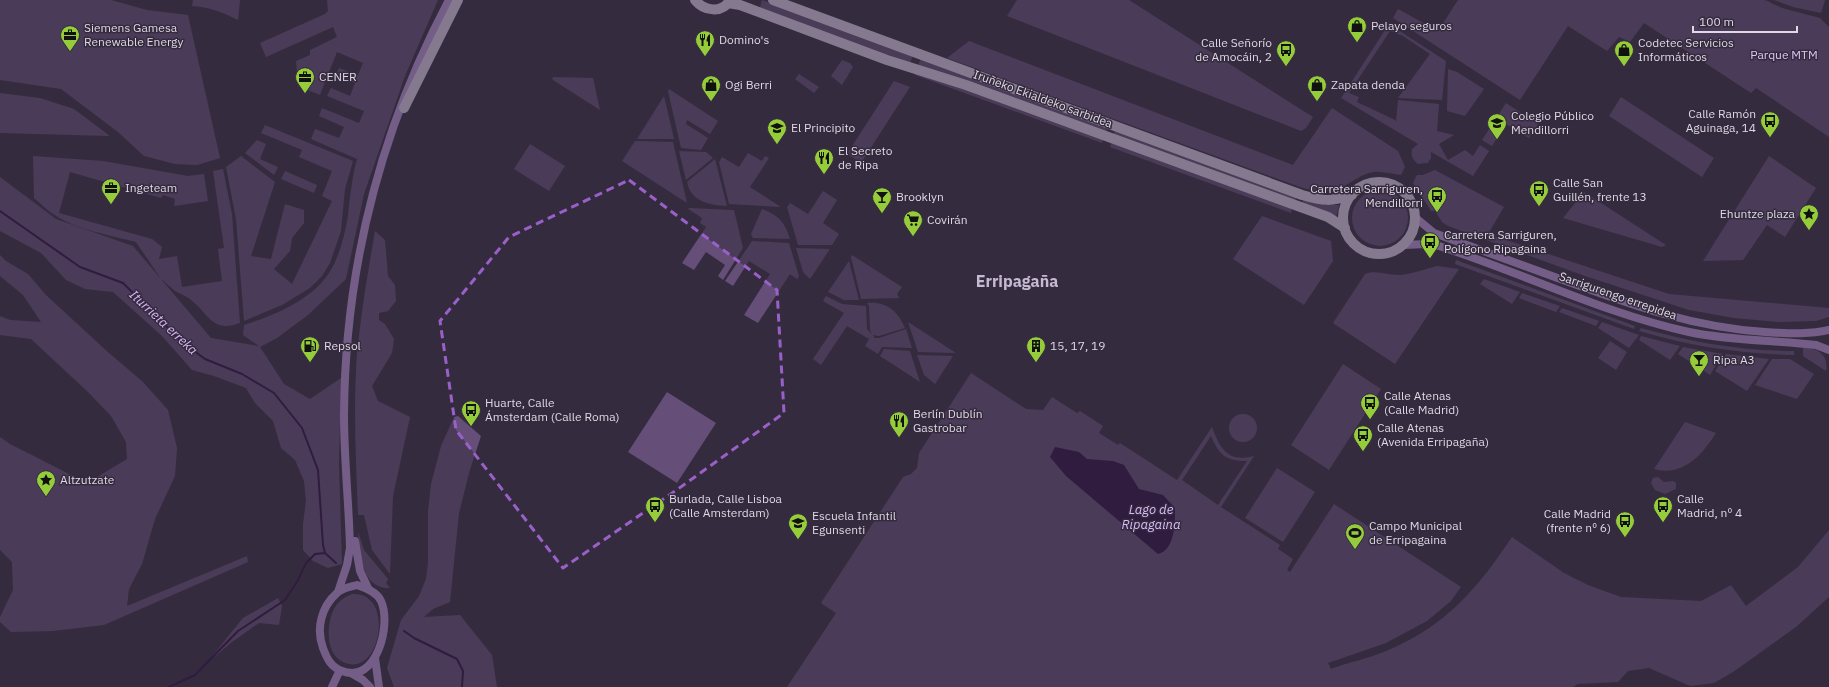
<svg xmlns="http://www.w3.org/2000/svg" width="1829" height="687" viewBox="0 0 1829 687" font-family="'IBM Plex Sans',sans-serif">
<rect width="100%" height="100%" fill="#352b3e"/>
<path fill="#654e78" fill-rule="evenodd" d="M0,0H111L147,10L188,15L220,158L197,165L175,164L144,156L118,132L61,89L0,80Z
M193,0H240L238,20C222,12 209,7 192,6Z
M327,0H438L405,76L364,194L346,279L308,315L277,338L260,347L284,384L310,399L341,378L339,465L342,564L328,568L313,561L303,550V524L306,501L304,481L295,460L281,448L273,421L255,403L246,388L214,376L192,370L162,336L113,292L85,289L66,280L41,253L0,231V177L56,219L133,246L161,279L136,242C109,235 77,230 53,214C47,210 41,204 34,198L33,156L103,161L188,176L204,174L208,201L174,206L175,199L163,195L161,198L70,172L59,213L152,239L162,247L159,259L177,256L182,287L222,281L218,249L224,248L213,171L223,169L232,214L240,323C212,333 210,315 191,300C187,296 180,294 175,291C170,287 165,282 161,279L211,338L259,346L243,335L244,325C270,317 304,303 323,281C338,264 344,238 348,216C350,196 352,178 357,159L311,139L315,129L339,138L344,127L319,116L322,108L359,123L364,111L327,96L331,88L350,96L355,83L336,75L339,68L358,75L363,63L337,52L320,95L298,86L296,61L310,55V50L337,37L333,27L266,57L260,43L325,14L328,11Z
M762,0L913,55L910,63L760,8Z
M1017,0H1129L1313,117L1306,128L1301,131L1007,16Z
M1458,0H1765L1782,8L1820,18L1829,27V137L1756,88L1751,93L1644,23L1630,42L1619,37L1607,51L1568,26L1520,100L1393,18L1398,9L1438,31Z
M1774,0H1825L1821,13L1793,7Z
M1389,24L1446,61L1442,100L1398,98L1430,54L1403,36L1390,31L1349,93L1359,97L1357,102L1395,120L1396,122L1398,100L1439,104L1437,131L1454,135L1439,144L1448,160L1465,150L1473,156L1480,145L1489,151L1473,176L1431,152V158L1428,163L1418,164C1412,159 1411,156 1412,149L1418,144L1341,98Z
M969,41L1293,165L1332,108L1398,151L1405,167L1401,175C1391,174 1382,171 1373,172C1361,174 1353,182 1342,187C1328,195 1315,191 1300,187L947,58Z
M921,58L1108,127L1106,132L918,66Z
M842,60L850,63L853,67L842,85L831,76Z
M1448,69L1457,72L1484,89L1465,116L1447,111Z
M916,72L1103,139L1102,143L915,75Z
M799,74L819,87L814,93L795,79Z
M554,77L593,78L600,110L553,80L552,78Z
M894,81L910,87L861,163L847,154Z
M669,89L718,121L710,134L687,120L686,124L708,138L701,150L681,148L668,91Z
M0,93L40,98L74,109L110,136L0,133Z
M664,96L674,139H637Z
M1621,97L1714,158L1702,177L1609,116Z
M1506,103L1538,124L1529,138L1506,124L1492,146L1482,140Z
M265,125L353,161L345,189L341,231L330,263L322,276L310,288L282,305L244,321L236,219L226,167L241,156L275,182L251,256L271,259L285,204L304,210V223L292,238L290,251L274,269L292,284L332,201L322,196L332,171L299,157L302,150L261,133Z
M1116,129L1297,196L1295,201L1113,135Z
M257,140L266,144L260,159L278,167L274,175L245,153Z
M635,141L673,142L687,203L622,161Z
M1112,142L1292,208L1291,213L1110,147Z
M530,144L565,166L549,191L514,169Z
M679,151L706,152L713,158L686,180Z
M748,153L762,161L765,156L769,158L750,187L781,207L729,204L719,162L722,157L739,167Z
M1769,156L1816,188L1785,237L1767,225L1743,260L1703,261Z
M715,159L727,206C710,205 691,202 687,182Z
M1435,170L1504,207L1488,234L1669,294L1829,308V317L1816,321L1778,322L1734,318L1689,310L1582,275L1448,226L1442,222L1435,211H1431L1413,183L1417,175H1423Z
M285,171L317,185L314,193L281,179Z
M1352 218a28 28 0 1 1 56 0a28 28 0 1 1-56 0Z
M823,191L837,200L823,223L839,234L832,245H798L787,207L790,203L808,214Z
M1584,192L1666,245L1662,247L1563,218Z
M1304,198L1326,205H1339L1336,217L1302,204Z
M689,208L734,210L743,248L723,280L718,276L725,265L706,252L694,270L682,263L706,227L700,223L702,218L688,209Z
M762,209C779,215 785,223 790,239L753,238L751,234Z
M1262,216L1331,241L1333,261L1304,305L1233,259Z
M375,231L385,240L388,276L395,285L396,301L388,311L379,313V320L385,324L394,339L392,353L372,386L378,401L410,417L393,496L390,574L372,550L364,515H358C356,461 353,407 357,354C361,312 368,272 375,231Z
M752,241L789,243L799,276L797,279L790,274L758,323L744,315L770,274L749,261L733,286L725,281Z
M796,248L830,249L810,279L803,272Z
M0,255L6,261L28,274L46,295L109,353L143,382L168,410L177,448L175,476L155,519L142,564L129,589L127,606L247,556L248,562L104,625L53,631L11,632L0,622V617L13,590L12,562L0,550V437L10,444L87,483L127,459L126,442L111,416L88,392L31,339L0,335V316L10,320L41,322L23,295L0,276Z
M852,255L902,287L897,294L899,298L861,299L851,257Z
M1456,260L1635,326L1634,329L1455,264Z
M849,261L859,300H844L828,292Z
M1437,266L1459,269L1395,364L1333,323L1365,274C1375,269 1390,276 1402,275C1414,273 1425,269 1437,266Z
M1484,279L1520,292L1512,304L1480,284Z
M1522,293L1560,306L1556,312L1519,298Z
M826,296L842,304L866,306L867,329L875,338H879L906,329L912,348L882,347L878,354L865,346L869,339L847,326L821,365L813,359L844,313L823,301Z
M867,303C886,301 898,311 905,328L879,336L872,335L870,330L869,306Z
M1562,308L1599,321L1596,326L1559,312Z
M908,322L956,353L918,352Z
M1602,322L1639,335L1629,348L1598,328Z
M1641,328C1691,342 1741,351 1794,351V355C1741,354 1690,346 1639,331Z
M1641,336L1680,346L1670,360L1639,340Z
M1610,341L1627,352L1616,370L1598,358Z
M1683,347L1723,354L1710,375L1678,354Z
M1803,347C1817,348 1829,354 1826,371L1803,356Z
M884,349L910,351L920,382L880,356Z
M1726,354L1769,359L1747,391L1715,371Z
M917,355L953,356L935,384L924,375Z
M1772,359H1790L1814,374L1797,399L1755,385Z
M1343,364L1381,389L1329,470L1291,445Z
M971,373L1026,409L1043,410L1052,397L1077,413L1080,411L1103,426L1099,433L1118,445L1120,443L1177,480L1212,427C1220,448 1227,463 1254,456L1221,507L1280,545L1278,549L1293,559L1287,570L1290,572L1334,504L1461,587L1451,601L1427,621L1386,643L1328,663L1331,669C1349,662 1368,659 1386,651C1446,626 1477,589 1512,537L1564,573L1588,585L1621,597L1701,601L1731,585L1746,606L1798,567L1829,530V597L1796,627L1733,672L1714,683L1690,686L1649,668L1628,671L1618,682L1578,684L1573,687H787L836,613L821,603L903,477L911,474L917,468L919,453ZM1211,436C1219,455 1226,461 1247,461L1218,505L1182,480Z
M667,392L716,423L677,483L628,452Z
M1229 428a14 14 0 1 1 28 0a14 14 0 1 1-28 0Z
M458,416L481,436L469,473L459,513L450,602L433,609L424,617L460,615L492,655L497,687H394L387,668L401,620L419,596L426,579L428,563V512L431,484L441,446L454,417Z
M1685,422L1716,433C1702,455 1683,477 1654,469Z
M1277,468L1315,492L1283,542L1245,518Z
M1658,477L1664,482L1673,481L1676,483V489L1665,494L1655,490L1651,483L1653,478Z
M358,532L364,550L388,579L386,583L390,588C361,589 360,554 358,532Z
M352,594C396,591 381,680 343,662C323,653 326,615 339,602C343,598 347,596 352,594Z
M278,598L282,606L279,625L259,623L232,642L205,665L243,618Z"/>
<path fill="#2a093f" d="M1055,447L1079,452L1087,459L1113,461L1124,465L1139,489L1163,495L1175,508C1175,523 1175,550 1158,554L1066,476L1050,457Z"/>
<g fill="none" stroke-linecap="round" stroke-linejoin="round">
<path stroke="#2a093f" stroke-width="2" d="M0,211L80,267L123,283L182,342L205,359L242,374L274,393L302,428L318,470L323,545L325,553L336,563
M404,631L414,638L457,659L463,671L462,687
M169,687L195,675L238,631L285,600L298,580L306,563L315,554L325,553"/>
<path stroke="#c09ae1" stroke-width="8" d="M1416,218L1434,233C1477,249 1520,264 1563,280C1632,305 1691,327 1765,332C1786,333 1808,335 1829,330
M1404,245L1426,244L1439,246C1523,273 1603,313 1689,332C1731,341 1774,340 1816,345L1829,350
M355,541L360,571L368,588
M357,585C366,588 377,592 381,601C392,625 376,685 342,671C331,667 327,659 323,648C316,629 321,607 337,593C342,588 350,587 357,585Z
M338,592L347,565L350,548C349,504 344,460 344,415C345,268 380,130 449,0
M375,658L379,687
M351,673L363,680L370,687
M332,687L340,670"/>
<path stroke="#e6d8f4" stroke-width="10" d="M695,0C704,11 722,14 730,0
M773,0L1302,195C1323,201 1331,202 1352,195
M728,3L740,5L887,60L966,85L1328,217L1345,228
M404,108L458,0
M1343 218a36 36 0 1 1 72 0a36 36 0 1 1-72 0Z"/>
</g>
<path d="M0 0H1829V687H0ZM629,180L777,290L784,413L678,489L563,568L456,430L440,321L509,237Z" fill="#352b3e" fill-opacity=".55" fill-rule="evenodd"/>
<path fill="none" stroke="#9960ca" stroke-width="3" stroke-dasharray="8 5" stroke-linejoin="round" d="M629,180L777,290L784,413L678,489L563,568L456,430L440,321L509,237Z"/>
<defs>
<symbol id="shop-pin" viewBox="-11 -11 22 30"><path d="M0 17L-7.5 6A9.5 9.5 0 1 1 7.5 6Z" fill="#95cc3a" stroke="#352b3e"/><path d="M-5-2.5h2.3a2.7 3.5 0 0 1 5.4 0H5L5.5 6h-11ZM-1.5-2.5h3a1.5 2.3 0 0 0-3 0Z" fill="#111"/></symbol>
<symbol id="office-pin" viewBox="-11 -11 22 30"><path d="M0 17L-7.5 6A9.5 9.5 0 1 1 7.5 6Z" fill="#95cc3a" stroke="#352b3e"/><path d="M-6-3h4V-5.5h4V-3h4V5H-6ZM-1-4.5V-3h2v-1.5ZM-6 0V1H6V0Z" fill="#111"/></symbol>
<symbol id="restaurant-pin" viewBox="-11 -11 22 30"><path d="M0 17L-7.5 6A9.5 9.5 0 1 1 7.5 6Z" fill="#95cc3a" stroke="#352b3e"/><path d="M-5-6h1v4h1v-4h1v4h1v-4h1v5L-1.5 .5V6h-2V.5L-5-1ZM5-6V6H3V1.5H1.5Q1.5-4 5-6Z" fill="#111"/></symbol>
<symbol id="bus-pin" viewBox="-11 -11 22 30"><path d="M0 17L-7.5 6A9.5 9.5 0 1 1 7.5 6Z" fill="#95cc3a" stroke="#352b3e"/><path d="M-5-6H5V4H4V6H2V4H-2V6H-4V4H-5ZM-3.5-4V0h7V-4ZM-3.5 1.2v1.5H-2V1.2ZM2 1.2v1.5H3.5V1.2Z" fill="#111"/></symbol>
<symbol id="school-pin" viewBox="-11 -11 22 30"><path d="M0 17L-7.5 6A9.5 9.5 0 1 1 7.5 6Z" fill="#95cc3a" stroke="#352b3e"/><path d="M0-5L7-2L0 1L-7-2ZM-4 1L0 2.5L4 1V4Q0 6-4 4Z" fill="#111"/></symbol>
<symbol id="bar-pin" viewBox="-11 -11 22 30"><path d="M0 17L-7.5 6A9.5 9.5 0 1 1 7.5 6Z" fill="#95cc3a" stroke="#352b3e"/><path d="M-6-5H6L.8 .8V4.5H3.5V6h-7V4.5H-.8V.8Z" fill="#111"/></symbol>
<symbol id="sight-pin" viewBox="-11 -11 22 30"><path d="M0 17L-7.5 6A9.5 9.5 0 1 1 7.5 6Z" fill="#95cc3a" stroke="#352b3e"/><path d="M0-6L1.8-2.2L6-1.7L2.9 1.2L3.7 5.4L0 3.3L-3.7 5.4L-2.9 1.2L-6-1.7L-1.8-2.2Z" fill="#111"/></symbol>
<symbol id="supermarket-pin" viewBox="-11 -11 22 30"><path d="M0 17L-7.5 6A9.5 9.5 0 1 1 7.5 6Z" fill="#95cc3a" stroke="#352b3e"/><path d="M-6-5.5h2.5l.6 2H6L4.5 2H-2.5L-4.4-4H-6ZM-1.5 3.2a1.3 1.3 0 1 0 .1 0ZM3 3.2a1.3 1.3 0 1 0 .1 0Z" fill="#111"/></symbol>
<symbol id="fuel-pin" viewBox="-11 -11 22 30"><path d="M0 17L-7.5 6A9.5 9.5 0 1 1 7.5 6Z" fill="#95cc3a" stroke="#352b3e"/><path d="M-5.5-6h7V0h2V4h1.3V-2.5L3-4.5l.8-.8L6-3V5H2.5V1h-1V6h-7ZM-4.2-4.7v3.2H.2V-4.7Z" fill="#111"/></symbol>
<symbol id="building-pin" viewBox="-11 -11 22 30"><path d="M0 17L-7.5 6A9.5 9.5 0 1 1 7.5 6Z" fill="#95cc3a" stroke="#352b3e"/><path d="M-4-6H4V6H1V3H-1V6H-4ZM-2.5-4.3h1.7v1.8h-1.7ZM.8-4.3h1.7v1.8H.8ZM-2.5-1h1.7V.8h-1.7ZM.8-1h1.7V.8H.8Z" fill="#111"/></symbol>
<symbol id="stadium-pin" viewBox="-11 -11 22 30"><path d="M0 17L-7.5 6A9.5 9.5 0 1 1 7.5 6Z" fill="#95cc3a" stroke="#352b3e"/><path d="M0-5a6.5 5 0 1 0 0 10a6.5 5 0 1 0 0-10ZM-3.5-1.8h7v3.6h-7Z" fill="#111"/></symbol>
</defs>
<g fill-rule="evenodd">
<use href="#shop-pin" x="1346" y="15" width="22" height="30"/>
<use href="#office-pin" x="59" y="24" width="22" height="30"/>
<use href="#restaurant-pin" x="694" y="29" width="22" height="30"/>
<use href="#bus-pin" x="1275" y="39" width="22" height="30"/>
<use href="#shop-pin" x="1613" y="39" width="22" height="30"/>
<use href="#office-pin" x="294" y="66" width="22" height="30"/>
<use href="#shop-pin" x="700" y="74" width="22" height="30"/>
<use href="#shop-pin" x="1306" y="74" width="22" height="30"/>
<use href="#bus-pin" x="1759" y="110" width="22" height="30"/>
<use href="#school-pin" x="1486" y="112" width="22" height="30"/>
<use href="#school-pin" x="766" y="117" width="22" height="30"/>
<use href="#restaurant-pin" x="813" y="147" width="22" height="30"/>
<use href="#office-pin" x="100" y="177" width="22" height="30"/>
<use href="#bus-pin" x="1528" y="179" width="22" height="30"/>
<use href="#bus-pin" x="1426" y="185" width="22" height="30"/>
<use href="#bar-pin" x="871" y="186" width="22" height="30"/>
<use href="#sight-pin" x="1798" y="203" width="22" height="30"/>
<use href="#supermarket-pin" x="902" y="209" width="22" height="30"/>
<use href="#bus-pin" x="1419" y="231" width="22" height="30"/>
<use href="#fuel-pin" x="299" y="335" width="22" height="30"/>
<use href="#building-pin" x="1025" y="335" width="22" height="30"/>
<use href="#bar-pin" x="1688" y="349" width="22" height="30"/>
<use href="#bus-pin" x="1359" y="392" width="22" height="30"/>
<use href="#bus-pin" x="460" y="399" width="22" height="30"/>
<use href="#restaurant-pin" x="888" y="410" width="22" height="30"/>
<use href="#bus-pin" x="1352" y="424" width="22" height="30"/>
<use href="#sight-pin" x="35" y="469" width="22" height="30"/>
<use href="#bus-pin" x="644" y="495" width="22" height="30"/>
<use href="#bus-pin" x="1652" y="495" width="22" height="30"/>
<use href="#bus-pin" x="1614" y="510" width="22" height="30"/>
<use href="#school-pin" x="787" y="512" width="22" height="30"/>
<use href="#stadium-pin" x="1344" y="522" width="22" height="30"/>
</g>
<g text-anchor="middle" stroke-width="3" stroke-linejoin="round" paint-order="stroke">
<g font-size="12" fill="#dfd9e5" stroke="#352b3e" text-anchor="start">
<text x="1371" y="30">Pelayo seguros</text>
<text x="84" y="32">Siemens Gamesa<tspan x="84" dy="14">Renewable Energy</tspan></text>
<text x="719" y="44">Domino's</text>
<text x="1272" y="47" text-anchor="end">Calle Señorío<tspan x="1272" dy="14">de Amocáin, 2</tspan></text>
<text x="1638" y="47">Codetec Servicios<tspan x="1638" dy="14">Informáticos</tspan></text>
<text x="319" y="81">CENER</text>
<text x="725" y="89">Ogi Berri</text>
<text x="1331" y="89">Zapata denda</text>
<text x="1756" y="118" text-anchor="end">Calle Ramón<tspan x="1756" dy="14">Aguinaga, 14</tspan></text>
<text x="1511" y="120">Colegio Público<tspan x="1511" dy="14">Mendillorri</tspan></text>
<text x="791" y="132">El Principito</text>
<text x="838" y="155">El Secreto<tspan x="838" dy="14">de Ripa</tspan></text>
<text x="1553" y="187">Calle San<tspan x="1553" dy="14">Guillén, frente 13</tspan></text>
<text x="125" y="192">Ingeteam</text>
<text x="1423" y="193" text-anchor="end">Carretera Sarriguren,<tspan x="1423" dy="14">Mendillorri</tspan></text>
<text x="896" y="201">Brooklyn</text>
<text x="1795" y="218" text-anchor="end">Ehuntze plaza</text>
<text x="927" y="224">Covirán</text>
<text x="1444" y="239">Carretera Sarriguren,<tspan x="1444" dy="14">Polígono Ripagaina</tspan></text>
<text x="324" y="350">Repsol</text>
<text x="1050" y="350">15, 17, 19</text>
<text x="1713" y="364">Ripa A3</text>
<text x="1384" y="400">Calle Atenas<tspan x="1384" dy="14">(Calle Madrid)</tspan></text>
<text x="485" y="407">Huarte, Calle<tspan x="485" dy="14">Ámsterdam (Calle Roma)</tspan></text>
<text x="913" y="418">Berlín Dublín<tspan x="913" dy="14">Gastrobar</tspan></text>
<text x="1377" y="432">Calle Atenas<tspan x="1377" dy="14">(Avenida Erripagaña)</tspan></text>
<text x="60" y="484">Altzutzate</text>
<text x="669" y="503">Burlada, Calle Lisboa<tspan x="669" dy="14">(Calle Amsterdam)</tspan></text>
<text x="1677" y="503">Calle<tspan x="1677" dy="14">Madrid, nº 4</tspan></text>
<text x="1611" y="518" text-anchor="end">Calle Madrid<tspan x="1611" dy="14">(frente nº 6)</tspan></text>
<text x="812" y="520">Escuela Infantil<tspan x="812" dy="14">Egunsenti</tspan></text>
<text x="1369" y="530">Campo Municipal<tspan x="1369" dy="14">de Erripagaina</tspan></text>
</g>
<g font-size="12" fill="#e0c5f9" stroke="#352b3e">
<text x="1784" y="59">Parque MTM</text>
</g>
<g font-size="12" fill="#dfd9e5" stroke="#352b3e">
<text transform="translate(1043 99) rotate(20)" y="4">Iruñeko Ekialdeko sarbidea</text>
<text transform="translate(1618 296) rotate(19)" y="4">Sarrigurengo errepidea</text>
</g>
<g font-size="13" font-style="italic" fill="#dbb7fc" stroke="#352b3e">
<text transform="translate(164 322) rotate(43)" y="5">Iturrieta erreka</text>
<text x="1151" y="514">Lago de<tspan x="1151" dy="15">Ripagaina</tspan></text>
</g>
<g font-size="16" font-weight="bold" fill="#c6bad2" stroke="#352b3e">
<text x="1017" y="287">Erripagaña</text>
</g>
</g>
<path d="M1693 26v6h104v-6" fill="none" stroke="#dfd9e5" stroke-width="2"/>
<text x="1699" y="26" font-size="12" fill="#dfd9e5" stroke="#352b3e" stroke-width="3" paint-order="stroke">100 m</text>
</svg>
